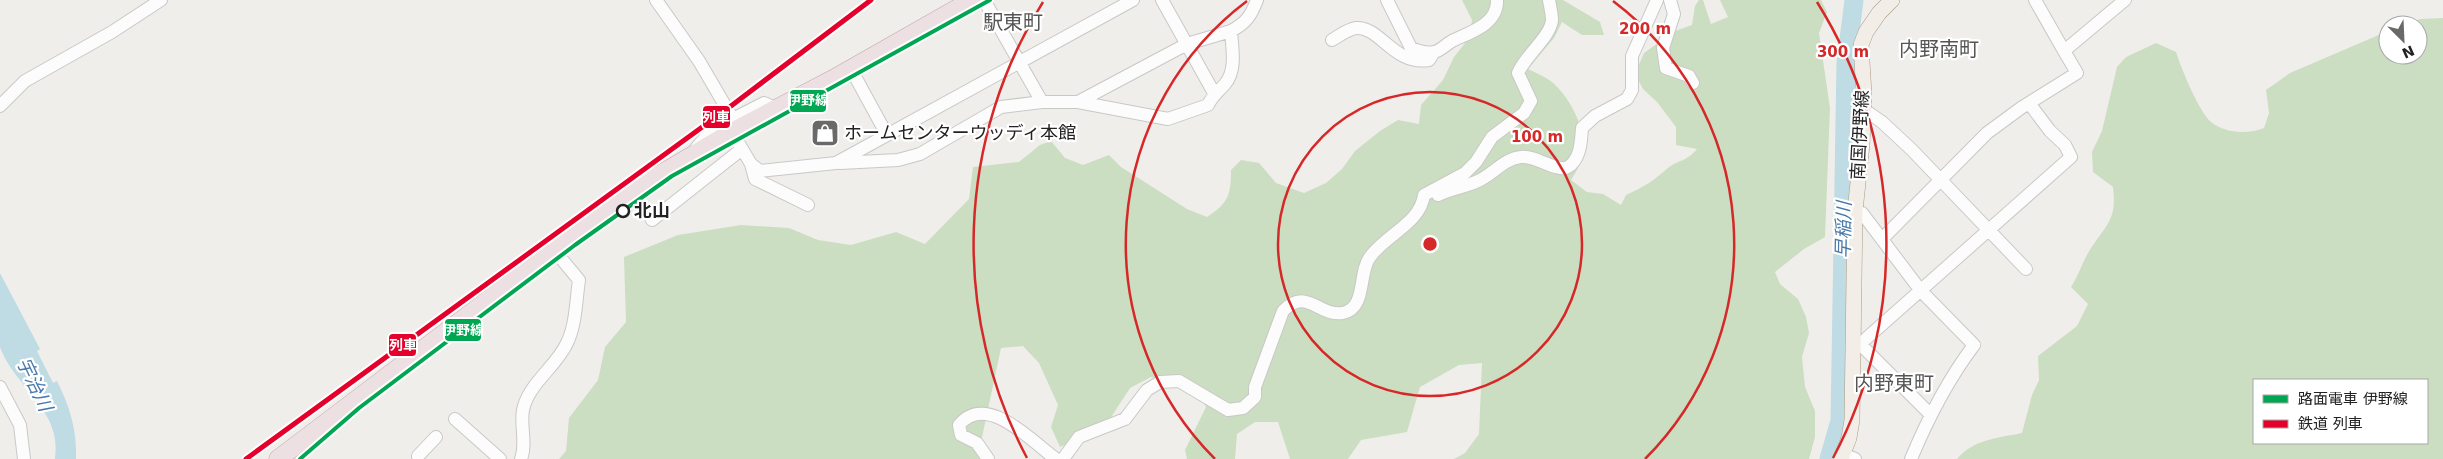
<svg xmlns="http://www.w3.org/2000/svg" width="2443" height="459" viewBox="0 0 2443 459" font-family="'DejaVu Sans','Noto Sans JP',sans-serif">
<rect width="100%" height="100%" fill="#f0eeeb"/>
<path fill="#cbdec1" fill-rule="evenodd" d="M1462,0H1563L1600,22L1604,35H1582L1562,22L1554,38L1528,69C1536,73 1546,77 1552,82C1572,99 1591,137 1580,163C1578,169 1574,175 1571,180L1587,192L1603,194L1621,205L1626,195C1644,187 1653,181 1668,168C1679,159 1685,163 1697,149L1676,145V127L1657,102L1643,89L1635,74L1644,53L1675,31L1692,25L1695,6L1699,0H1703L1711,24L1728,17L1720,0H1821L1827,12L1819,33L1830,108L1825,237L1804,249L1775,272L1780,284L1798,299L1806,317L1809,333L1802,357L1805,387L1815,411V437L1809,459H1454L1465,453L1479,434L1482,363L1459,365L1420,387L1407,432L1361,440L1348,459H1290L1278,422H1255L1237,434L1235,459H1187L1185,450L1206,407L1195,388L1151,377L1130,388L1104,428L1060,447L1051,427L1058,405L1039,363L1023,346L1001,348L981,442L988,459H559L566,451L569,418L598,380L605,347L626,322L624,257L678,235L741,225L789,228L818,240L851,245L896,232L925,244L969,199L973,167L1019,162L1040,145L1051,141L1065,158L1083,165L1109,155L1121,167L1187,209L1207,217C1228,203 1231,196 1231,170L1241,160L1259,163L1276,183L1304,193L1326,183L1342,169L1355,151L1380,131L1398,120L1419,124L1421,105L1443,80L1454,57L1469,38L1472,20Z
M2443,18V459H1957C1974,439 1998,438 2022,433L2032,395L2039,380L2038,356L2077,326L2088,304L2071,287C2079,275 2083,260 2091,248C2107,224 2117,219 2113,187L2093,172L2092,152L2102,131L2117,67L2126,57L2156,43L2176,52C2181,68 2199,112 2211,122C2226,134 2248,134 2264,128L2269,113L2266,90L2290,73L2388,31V55H2418V25H2403L2420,19ZM2427,380V443H2254V380Z"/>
<path fill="#bfdbe3" d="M0,273L40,349L37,351L53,383L57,381C70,407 77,430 76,459H55C63,410 14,387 0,347C0,335 0,288 0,273Z"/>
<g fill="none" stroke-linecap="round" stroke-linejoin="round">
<path stroke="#bfdbe3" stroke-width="19" d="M1829,459L1840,421L1846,63L1854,0"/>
<defs>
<path id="minor" d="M656,0L699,61L733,119C718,128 703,136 694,152
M984,0L1042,102H1078L1168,119L1208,105C1212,96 1218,92 1225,84C1237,70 1232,48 1231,31C1246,23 1251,16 1257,0
M1162,0L1214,93
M1387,0L1411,48C1418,51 1426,54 1434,52C1441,51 1447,43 1454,40C1471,32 1498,24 1497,0
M1670,0L1674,14L1663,48L1666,68L1689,76L1693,83
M2035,0L2064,51L2125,0
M1332,40C1339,36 1348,29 1356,28C1380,26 1394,66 1429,60L1434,52
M851,69L887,135
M1078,102L1187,44L1231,31
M0,106L25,81L112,32L161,0
M1863,109L1882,122L1912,150L2026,269
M733,119L764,103L777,109
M732,132L751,164L760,171L836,163L1133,0
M840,163L898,160L920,154L1001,107L1042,102
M751,164L755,179L808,205
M1438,195C1451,189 1465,187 1478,181C1494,174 1503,159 1521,157C1536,155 1557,173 1568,167C1581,159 1581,140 1582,128L1595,116L1627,99L1632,90V56L1657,0
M1855,211L1862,213L1921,291L1974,345C1947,381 1928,418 1911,459
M652,220L742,149
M1882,239L1987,133L2021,108L2077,73L2064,51
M1854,344H1860L1930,414
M1860,344L2071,157L2065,145L2050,131L2029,103
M0,387L20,425L24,459
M455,419L500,459
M1843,454L1855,459
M418,456L436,437
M521,459C527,443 520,426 523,410C528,384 556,367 567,343C576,325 576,300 579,280L554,250
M988,459L977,443L961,435L959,425C987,391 1033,443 1056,459
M1063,459L1079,437L1125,419L1147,390L1160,382L1179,381L1228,410L1243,408L1255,397V387L1283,311C1306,286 1319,317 1343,313C1367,308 1358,272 1370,257C1386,234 1420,224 1424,195L1465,173L1476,162L1492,137L1524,113L1531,101L1518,73C1525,56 1551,36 1552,20C1552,14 1550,6 1549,0"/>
<path id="major" d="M1841,459L1849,438L1852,420L1855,211L1862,145L1864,94L1861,45L1866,32L1879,13L1892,0"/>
<path id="highway" d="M278,459L554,250L649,181L732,132L833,79L972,0"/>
</defs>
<use href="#minor" stroke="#c9c8c7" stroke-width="14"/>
<use href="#major" stroke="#a79c86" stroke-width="16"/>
<use href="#highway" stroke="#c5a2ac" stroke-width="19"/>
<use href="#minor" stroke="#fdfcfc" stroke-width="12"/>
<use href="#major" stroke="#f3ede7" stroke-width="15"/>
<use href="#highway" stroke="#ece0e2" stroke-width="18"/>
<defs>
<path id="rail-1" d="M246,459L727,109L871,0"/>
</defs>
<use href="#rail-1" stroke="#fff" stroke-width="9"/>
<use href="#rail-1" stroke="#e4002b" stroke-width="5"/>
<defs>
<path id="tram-1" d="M300,459L359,408L575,245L672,176L990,0"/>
</defs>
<use href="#tram-1" stroke="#fff" stroke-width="8"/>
<use href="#tram-1" stroke="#00a651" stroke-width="4"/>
</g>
<g fill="none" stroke="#d62828" stroke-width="2.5">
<circle cx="1430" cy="244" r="152"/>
<path d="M1215 459A304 304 0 0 1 1247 1M1613 1A304 304 0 0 1 1645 459"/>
<path d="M1027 458A456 456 0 0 1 1043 2M1817 2A456 456 0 0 1 1833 458"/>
</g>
<defs>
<symbol id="shop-square" viewBox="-11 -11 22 22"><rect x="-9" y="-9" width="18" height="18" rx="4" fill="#6a6968" stroke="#fff"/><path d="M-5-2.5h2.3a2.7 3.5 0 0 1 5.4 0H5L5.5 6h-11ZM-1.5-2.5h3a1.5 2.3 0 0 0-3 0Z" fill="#fff"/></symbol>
</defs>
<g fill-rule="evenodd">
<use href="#shop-square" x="809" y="117" width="32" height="32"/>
</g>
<circle fill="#fff" stroke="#222" stroke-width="2.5" cx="623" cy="211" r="6"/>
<g text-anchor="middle" stroke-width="4.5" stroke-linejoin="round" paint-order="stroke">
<g font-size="18" fill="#222" stroke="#fff" text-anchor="start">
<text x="844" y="139">ホームセンターウッディ本館</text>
</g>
<g font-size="18" fill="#222" stroke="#fff">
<text transform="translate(1860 135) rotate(-87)" y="6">南国伊野線</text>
</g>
<g font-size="18" font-weight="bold" fill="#222" stroke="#fff" text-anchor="start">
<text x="634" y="217">北山</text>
</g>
<g font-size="19" font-style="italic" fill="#4a7aab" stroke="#fff">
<text transform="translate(1843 230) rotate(-89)" y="7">早稲川</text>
<text transform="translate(35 384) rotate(65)" y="7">宇治川</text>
</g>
<g font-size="20" fill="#555" stroke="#fff">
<text x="1013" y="29">駅東町</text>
<text x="1939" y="56">内野南町</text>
<text x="1894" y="390">内野東町</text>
</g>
</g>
<circle cx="1430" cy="244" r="8" fill="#d62828" stroke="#fff" stroke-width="2.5"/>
<g font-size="15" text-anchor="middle" font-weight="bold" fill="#d62828" stroke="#fff" stroke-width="4.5" stroke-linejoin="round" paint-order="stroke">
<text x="1645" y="34">200 m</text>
<text x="1843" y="57">300 m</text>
<text x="1537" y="142">100 m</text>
</g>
<g stroke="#fff" stroke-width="2">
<rect x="789" y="89" width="38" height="24" rx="5" fill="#00a651"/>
<rect x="702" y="105" width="29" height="24" rx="5" fill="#e4002b"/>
<rect x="444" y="318" width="38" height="24" rx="5" fill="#00a651"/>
<rect x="388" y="333" width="29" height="24" rx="5" fill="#e4002b"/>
</g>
<g font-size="14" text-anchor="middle" font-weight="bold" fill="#fff">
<text x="808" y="105">伊野線</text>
<text x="716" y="122">列車</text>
<text x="463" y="335">伊野線</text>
<text x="403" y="350">列車</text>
</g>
<rect x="2253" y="379" width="175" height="65" fill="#ffffff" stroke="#a7a7a7"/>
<rect x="2263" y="395" width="25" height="8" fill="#00a651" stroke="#a7a7a7"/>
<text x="2298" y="404" font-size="15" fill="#222222">路面電車 伊野線</text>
<rect x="2263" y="420" width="25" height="8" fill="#e4002b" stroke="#a7a7a7"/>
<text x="2298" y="429" font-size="15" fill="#222222">鉄道 列車</text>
<g transform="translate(2403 40) rotate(156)"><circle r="24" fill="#ffffff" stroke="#a7a7a7"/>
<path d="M0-4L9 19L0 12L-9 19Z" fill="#6a6968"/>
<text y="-8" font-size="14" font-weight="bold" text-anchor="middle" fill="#222222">N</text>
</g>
</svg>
